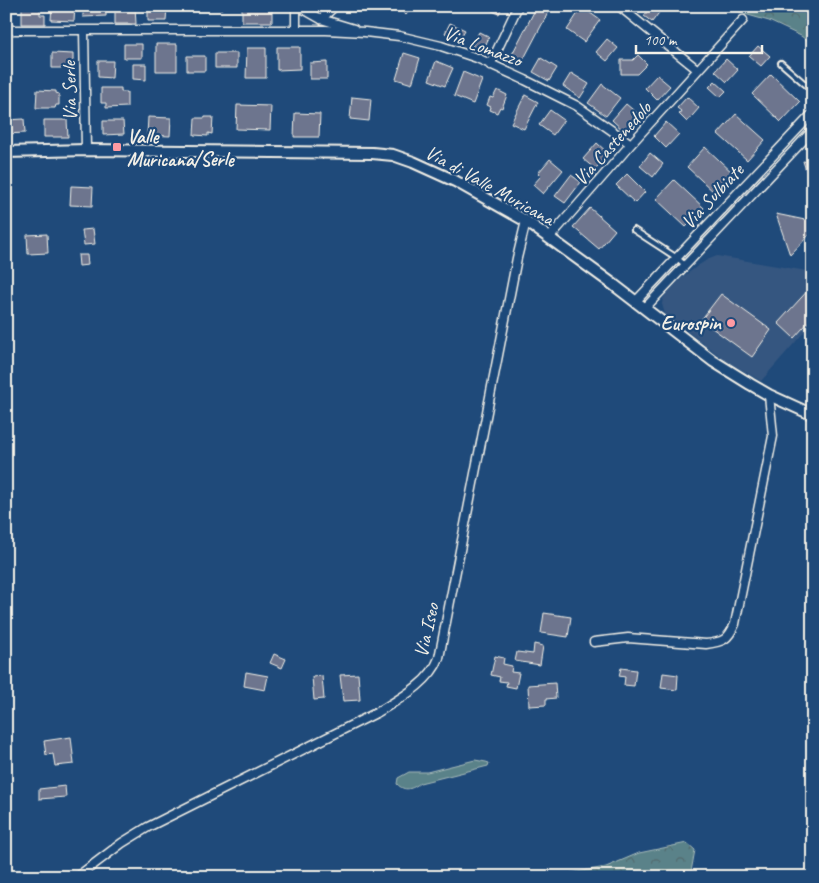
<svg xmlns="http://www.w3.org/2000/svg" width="819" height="883" viewBox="0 0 819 883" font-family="Caveat,sans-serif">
<defs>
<pattern id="forest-crowns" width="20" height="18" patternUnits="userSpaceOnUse" patternTransform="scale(1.25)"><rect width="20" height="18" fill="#5a8289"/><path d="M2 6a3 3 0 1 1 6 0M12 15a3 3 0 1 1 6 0" fill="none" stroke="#52686b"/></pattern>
</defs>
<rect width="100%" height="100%" fill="#1f4a7a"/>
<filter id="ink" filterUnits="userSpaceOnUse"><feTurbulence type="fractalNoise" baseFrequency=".02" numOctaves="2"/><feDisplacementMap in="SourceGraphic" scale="10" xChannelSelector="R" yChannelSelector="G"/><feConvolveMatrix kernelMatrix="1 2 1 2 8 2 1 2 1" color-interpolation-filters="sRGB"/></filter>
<g filter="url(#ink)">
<path fill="#365780" d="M717,256L813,272V322L761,381L725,360L665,314L662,304L663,299L669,291L684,276L699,265L707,260Z"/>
<path fill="#5a8289" stroke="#a7bab8" d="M475,760L486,762L489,763L488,766L420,783C412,789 405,792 397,784L398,778L409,772H427Z"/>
<path fill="url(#forest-crowns)" stroke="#a7bab8" d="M732,6H813V45L801,36L769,21L741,13Z
M687,843L695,850L690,877H560L571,873L606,867L639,853Z"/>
<path fill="#6d758e" stroke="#f4f1e8" d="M6,6H11V26H6Z
M22,6H40V15H45V24H22Z
M52,6H75L74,21L51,20Z
M83,6H106V16L83,17Z
M115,6H135L136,24H115Z
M148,6H167L166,21H148Z
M186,6H222V9L186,8Z
M396,6H413L406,15Z
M482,6H502L499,14Z
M537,6H539L549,11L520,66L509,60Z
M651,6H657L661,10L652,22L644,16Z
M242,7H272V22H242Z
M582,7L600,20L584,42L567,30Z
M450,23L465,30L459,40L445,33Z
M479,32L489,37L483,51L472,46Z
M607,39L618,48L607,61L596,52Z
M124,44H142V58H124Z
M156,44H177V71H156Z
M758,46L770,56L761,66L749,56Z
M277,47H300V69L277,70Z
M247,48H266V78H246Z
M52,53L73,54V68H52Z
M215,53H237V68H215Z
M404,53L420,58L412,84L396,79Z
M638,55L647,64L637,74H621V60H633Z
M187,56H205V71H187Z
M541,58L557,68L549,81L533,72Z
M726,59L738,70L727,82L715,71Z
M6,61H10L9,75H6Z
M98,61H113L112,78L98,77Z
M436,61L453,68L445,86L429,80Z
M327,62V79H310V63Z
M133,64H146V80L133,79Z
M463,72L482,80L473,104L454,96Z
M571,73L589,84L580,98L563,86Z
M771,74L800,102L781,122L752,94Z
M657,75L670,86L657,100L645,88Z
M715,81L726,91L720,97L709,87Z
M602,84L620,98L606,116L588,103Z
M101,88H121V92H127V107L106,108V103H101Z
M37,90L56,91V93L59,94V105H56L55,108H36Z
M497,90L507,95L502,108L500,107L497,113L490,110L491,107L487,105L490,97L493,98Z
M525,95L538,102L524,129L511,123Z
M352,97L371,99L369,121L350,119Z
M687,97L699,108L687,122L679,114L681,111L677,108Z
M626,104L639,115L625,132L612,120Z
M237,105L271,106L270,130L236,129Z
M550,110L564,120L553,135L539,125Z
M295,113L320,114L319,137H294Z
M736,114L765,140L747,160L718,134Z
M148,117L171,118L170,136L147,135Z
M205,117H213L212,134L208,133V136L194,135L195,118H205Z
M24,119L25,133L6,134V120Z
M44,120H67L68,137H44Z
M103,121H123L124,134L103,135Z
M666,122L679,134L666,148L654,136Z
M597,143L609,154L595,169L583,159Z
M705,147L734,174L716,194L687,167Z
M650,153L663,164L653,177L640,166Z
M550,159L563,170L543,194L533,185L541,176L538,173Z
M803,161L813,163V192Z
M627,174L645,192L635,203L616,185Z
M571,175L581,182L565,203L555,196Z
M674,180L704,208L686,227L656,199Z
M71,186L93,187L92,206L70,205Z
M590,208L615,230L599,249L573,227Z
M813,212V233H811L790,255L776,214L805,220Z
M93,229L95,244L84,245L82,230Z
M47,234L48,253L28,254L27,235Z
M78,255H87L88,265L79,266Z
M812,286L813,317L794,338L778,323Z
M721,294L771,330L752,357L701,320Z
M544,613L571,617L568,637L541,633Z
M534,644L543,646L540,665L515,661L517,652L533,654Z
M274,654L286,659L282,668L270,663Z
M495,656L504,658L503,664L512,666L511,672L519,673L516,688L506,686L507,682L499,681L500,677L491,675Z
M621,668L636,670L634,686L624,685L625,677L619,676Z
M246,672L268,676L265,690L244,686Z
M663,673L678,675L677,690L661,688Z
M358,674L360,700L343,701L340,675Z
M322,676L324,699L314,700L312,677Z
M555,683L556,698L546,699V705L529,706L528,685Z
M71,737L74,764L55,766L53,754L46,755L44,741Z
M65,786L66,797L39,799V789Z"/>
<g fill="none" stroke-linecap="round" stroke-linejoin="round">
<defs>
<path id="service" d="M781,63L813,91
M634,230L677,258L685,265"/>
<path id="minor" d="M298,6L321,19L354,29
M619,6L698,70
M321,19L335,6
M6,30H326L365,32L399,36L441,46L477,58L525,80L577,106L631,144
M84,30L86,150
M296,30V6
M490,65L518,6
M550,237L631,144L743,20
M636,301L813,113
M645,308L813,130
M594,642L628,638L706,644C723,642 728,640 735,624L773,436L769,395
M77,877L122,843L148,827L378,712C399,699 430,683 439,658L517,258L526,221"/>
<path id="tertiary" d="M6,152L86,150L372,153L393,155L413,162L455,181L526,221L614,285L713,361L750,384L769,395L813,415"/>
</defs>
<use href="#service" stroke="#f4f1e8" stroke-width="8"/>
<use href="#minor" stroke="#f4f1e8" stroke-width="11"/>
<use href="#tertiary" stroke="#f4f1e8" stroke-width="14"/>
<use href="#service" stroke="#1f4a7a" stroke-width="4"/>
<use href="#minor" stroke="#1f4a7a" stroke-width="8"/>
<use href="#tertiary" stroke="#1f4a7a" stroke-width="10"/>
</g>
</g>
<g fill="#ff9aa2" stroke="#1f4a7a" stroke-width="2">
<rect x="112" y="142" width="10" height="10" rx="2.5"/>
<circle cx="731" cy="323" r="5"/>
</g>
<g text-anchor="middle" stroke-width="4.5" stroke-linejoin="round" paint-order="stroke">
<g font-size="20" fill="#f4f1e8" stroke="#1f4a7a">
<text transform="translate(483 46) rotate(21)" y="7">Via Lomazzo</text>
<text transform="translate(69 91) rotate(-91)" y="7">Via Serle</text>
<text transform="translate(612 143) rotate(-48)" y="7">Via Castenedolo</text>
<text transform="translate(490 185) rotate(29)" y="7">Via di Valle Muricana</text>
<text transform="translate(712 196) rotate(-47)" y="7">Via Sulbiate</text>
<text transform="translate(426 630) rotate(-77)" y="7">Via Iseo</text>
</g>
<g font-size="20" font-weight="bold" fill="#f4f1e8" stroke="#1f4a7a" text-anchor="start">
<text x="127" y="143">Valle<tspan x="127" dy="23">Muricana/Serle</tspan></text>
<text x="721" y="330" text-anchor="end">Eurospin</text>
</g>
</g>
<rect width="819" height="883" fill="none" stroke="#1f4a7a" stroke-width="25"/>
<rect x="12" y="12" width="794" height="858" fill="none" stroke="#f4f1e8" stroke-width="2" filter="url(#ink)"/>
<path d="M636 45v8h126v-8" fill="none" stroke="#f4f1e8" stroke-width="2.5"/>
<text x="644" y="45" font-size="15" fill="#f4f1e8" stroke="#1f4a7a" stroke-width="4" paint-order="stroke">100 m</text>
</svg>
